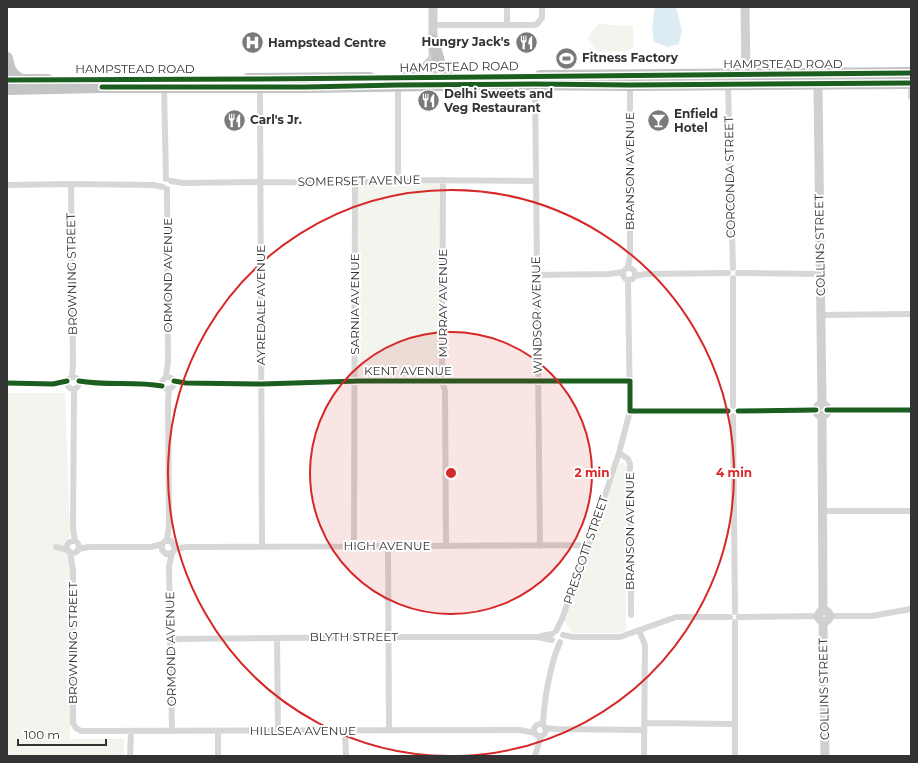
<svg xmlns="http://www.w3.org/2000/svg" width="918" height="763" viewBox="0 0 918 763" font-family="Montserrat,sans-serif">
<rect width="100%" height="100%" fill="#fff"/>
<path fill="#f1f5ed" d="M598,24L633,26L634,46L627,51L597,52L587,38Z
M443,180L442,381H355V183Z
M7,393H65L70,534L65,549L70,564V739H124V756H7Z
M622,462L625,463L627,468L626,631L619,633H572L565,621L619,465Z"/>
<path fill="#ddebf3" d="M655,7H676L682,31L679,44L668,47L654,42L652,29Z"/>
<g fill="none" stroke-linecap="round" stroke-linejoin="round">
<path stroke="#d7d7d7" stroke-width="6" d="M433,25H533L537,24L542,18V7
M507,25V7
M911,83V97
M535,84L540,546
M728,85L733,268
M164,87L166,179
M260,87L262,546
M398,180V85
M443,180L442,381L445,391L446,546
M171,181L183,183L261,182L355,183L398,180L535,181
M71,184L73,364L72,377
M7,185L71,184L153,185L163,187
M628,267L630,256V85
M623 274a6 6 0 1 1 12 0a6 6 0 1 1-12 0Z
M738,273L820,274
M537,275L609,274L623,272
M635,276L646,274L728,273
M733,278V406
M821,315L911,314
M67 383a6 6 0 1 1 12 0a6 6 0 1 1-12 0Z
M162 383a6 6 0 1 1 12 0a6 6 0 1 1-12 0Z
M166,377L168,362L167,189
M79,381C107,386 135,381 162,386
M174,381L186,383L262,384L359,381H630
M7,383L53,384L67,381
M74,390L73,528L75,541
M827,410H911
M630,411H728
M738,411L816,410
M733,416L735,612
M619,453L628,459L630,464L631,615
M823,511H911
M167,541L169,525L168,403L169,389
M67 547a6 6 0 1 1 12 0a6 6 0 1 1-12 0Z
M354,546L355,183
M388,546L389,730
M56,547L68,550
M78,549L89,547H151L162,544
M175,549L186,547L588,545
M70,552L73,570V723L76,728L81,731L520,730L535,733
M172,553L166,554L162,550V544L165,541H171L175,547L174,551L172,553L169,566L172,731
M829,616H872L911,609
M739,617L818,616
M735,622V756
M639,630L645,645L644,756
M556,631L562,619L590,541L619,453L630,411L628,280
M563,635L573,637H620L676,617H730
M541,636L552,634
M277,638L278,731
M170,639L388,637H537L552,640
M644,723L734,724
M534 730a6 6 0 1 1 12 0a6 6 0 1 1-12 0Z
M543,725C544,700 550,665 560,642
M545,728L555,729L644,730
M218,731V756
M345,731L346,756
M130,756L131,732
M535,756L541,736"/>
<path stroke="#d0d0d0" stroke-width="9" d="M433,7V77L436,80H446
M745,7L746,75
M402,78L426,66L433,58
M818,85L822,405
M816.5 410a5.5 5.5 0 1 1 11 0a5.5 5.5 0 1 1-11 0Z
M822,416L823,611
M818.5 616a5.5 5.5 0 1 1 11 0a5.5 5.5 0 1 1-11 0Z
M823,622L825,756"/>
<path stroke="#c4c4c4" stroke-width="12" d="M433,40L440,65L451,77
M7,58C9,69 11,75 22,80
M540,76L911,73
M248,79L370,78
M7,80H48
M7,89L102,87H306L516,84L630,85L911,83"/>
<defs>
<path id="cycleway" d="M7,80L260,79L911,73
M102,87H306L398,85L535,84L630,85L911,83
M79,381C107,386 135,381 162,386
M174,381L186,383L262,384L359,381H630V411H728
M7,383L53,384L67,381
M827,410H911
M738,411L816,410"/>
</defs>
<use href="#cycleway" stroke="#fff" stroke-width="8"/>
<use href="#cycleway" stroke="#1b5e20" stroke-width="5"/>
</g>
<circle cx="451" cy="473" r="141" fill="#d62828" fill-opacity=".12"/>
<g fill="none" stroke="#d62828" stroke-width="2">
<circle cx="451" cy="473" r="141"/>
<path d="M449 756A283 283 0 1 1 453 756"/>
</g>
<defs>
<symbol id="restaurant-disc" viewBox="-11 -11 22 22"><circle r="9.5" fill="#7a7a7a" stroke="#fff"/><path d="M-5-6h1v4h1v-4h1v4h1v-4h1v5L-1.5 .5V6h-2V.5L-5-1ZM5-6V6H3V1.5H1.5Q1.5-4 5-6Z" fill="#fff"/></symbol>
<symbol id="hospital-disc" viewBox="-11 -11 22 22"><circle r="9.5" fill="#7a7a7a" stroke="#fff"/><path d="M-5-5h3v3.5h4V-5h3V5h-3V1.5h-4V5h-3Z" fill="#fff"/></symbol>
<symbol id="stadium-disc" viewBox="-11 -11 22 22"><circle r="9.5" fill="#7a7a7a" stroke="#fff"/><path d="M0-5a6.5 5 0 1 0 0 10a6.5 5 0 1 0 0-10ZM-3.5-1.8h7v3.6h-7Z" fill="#fff"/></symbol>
<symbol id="bar-disc" viewBox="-11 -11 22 22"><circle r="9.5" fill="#7a7a7a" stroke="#fff"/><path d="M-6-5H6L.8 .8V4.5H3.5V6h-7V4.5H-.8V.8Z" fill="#fff"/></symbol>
</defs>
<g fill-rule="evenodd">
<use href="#restaurant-disc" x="514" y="30" width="25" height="25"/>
<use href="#hospital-disc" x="240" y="30" width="25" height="25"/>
<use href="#stadium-disc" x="554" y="46" width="25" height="25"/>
<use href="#restaurant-disc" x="416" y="88" width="25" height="25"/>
<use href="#restaurant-disc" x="222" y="108" width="25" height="25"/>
<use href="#bar-disc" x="646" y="108" width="25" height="25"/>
</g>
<g text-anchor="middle" stroke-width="4" stroke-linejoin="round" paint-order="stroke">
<g font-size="12" font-weight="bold" fill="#333" stroke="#fff" text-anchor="start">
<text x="510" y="46" text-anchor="end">Hungry Jack's</text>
<text x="268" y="47">Hampstead Centre</text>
<text x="582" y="62">Fitness Factory</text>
<text x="444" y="98">Delhi Sweets and<tspan x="444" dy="14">Veg Restaurant</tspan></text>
<text x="674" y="118">Enfield<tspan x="674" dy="14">Hotel</tspan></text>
<text x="250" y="124">Carl's Jr.</text>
</g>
<g font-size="12" fill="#333" stroke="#fff">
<text x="783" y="68">HAMPSTEAD ROAD</text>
<text transform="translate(459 67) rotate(-1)" y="4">HAMPSTEAD ROAD</text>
<text x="135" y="73">HAMPSTEAD ROAD</text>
<text transform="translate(630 171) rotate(-90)" y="4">BRANSON AVENUE</text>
<text transform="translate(730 177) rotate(-91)" y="4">CORCONDA STREET</text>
<text transform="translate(359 181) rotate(-1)" y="4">SOMERSET AVENUE</text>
<text transform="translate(820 245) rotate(-91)" y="4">COLLINS STREET</text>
<text transform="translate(72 274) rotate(-91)" y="4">BROWNING STREET</text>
<text transform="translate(168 275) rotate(-90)" y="4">ORMOND AVENUE</text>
<text transform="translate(443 303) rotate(-90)" y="4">MURRAY AVENUE</text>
<text transform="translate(355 304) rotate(-90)" y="4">SARNIA AVENUE</text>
<text transform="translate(261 305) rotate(-90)" y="4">AYREDALE AVENUE</text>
<text transform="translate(537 315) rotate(-91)" y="4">WINDSOR AVENUE</text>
<text x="408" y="375">KENT AVENUE</text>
<text transform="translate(630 531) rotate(-90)" y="4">BRANSON AVENUE</text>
<text x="387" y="550">HIGH AVENUE</text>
<text transform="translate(586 550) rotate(-71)" y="4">PRESCOTT STREET</text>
<text x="354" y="641">BLYTH STREET</text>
<text transform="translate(73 643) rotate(-90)" y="4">BROWNING STREET</text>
<text transform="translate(171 649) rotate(-91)" y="4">ORMOND AVENUE</text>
<text transform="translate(824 689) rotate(-91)" y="4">COLLINS STREET</text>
<text x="303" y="735">HILLSEA AVENUE</text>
</g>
</g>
<circle cx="451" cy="473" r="6" fill="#d62828" stroke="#fff" stroke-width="2"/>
<g font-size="12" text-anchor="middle" font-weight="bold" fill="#d62828" stroke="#fff" stroke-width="4" stroke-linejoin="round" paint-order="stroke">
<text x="592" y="477">2 min</text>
<text x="734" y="477">4 min</text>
</g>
<rect width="918" height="763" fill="none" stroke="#333333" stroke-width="16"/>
<path d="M18 739v6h88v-6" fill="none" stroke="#333333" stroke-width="2"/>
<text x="24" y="739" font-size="12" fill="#333333" stroke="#ffffff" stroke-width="3" paint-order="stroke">100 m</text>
</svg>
